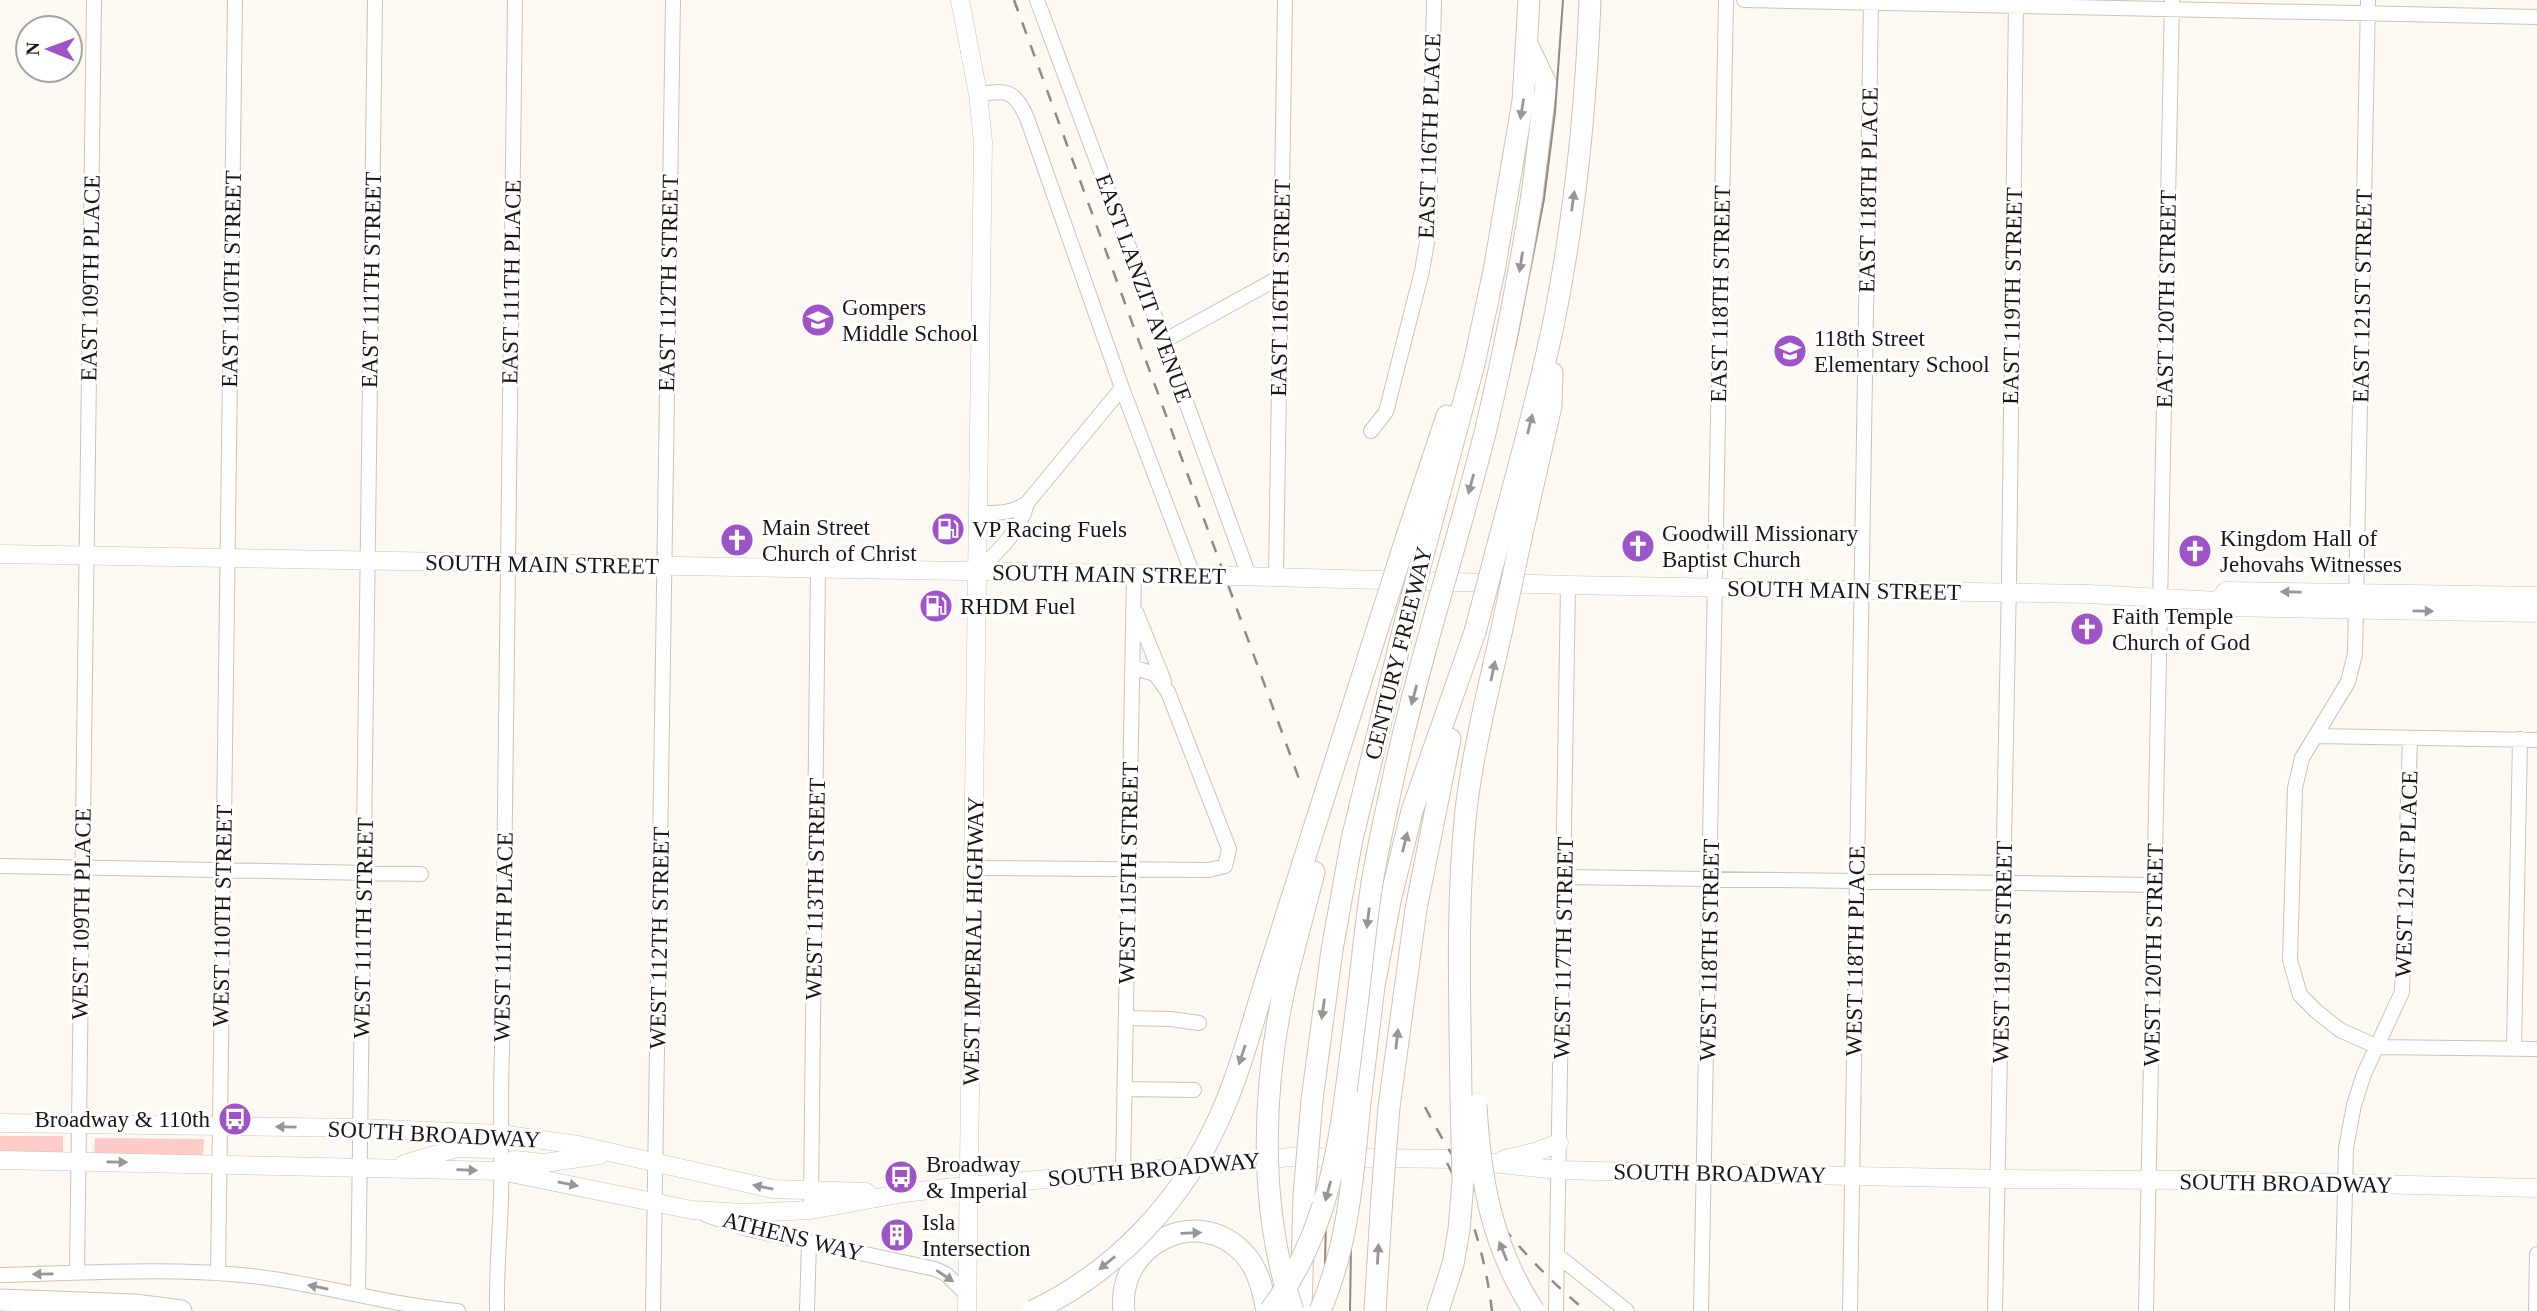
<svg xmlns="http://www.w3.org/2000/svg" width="2537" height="1311" viewBox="0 0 2537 1311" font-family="Georgia,serif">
<rect width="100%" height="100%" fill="#fff9f3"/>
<path fill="#fdcbc8" d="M0,1136H63V1154H0Z
M95,1138L204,1139L203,1157L94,1156Z"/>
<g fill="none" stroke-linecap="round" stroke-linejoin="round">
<defs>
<path id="minor" d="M1037,0L1164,341L1249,576
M1744,0L2537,17
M2368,0L2355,654L2348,682L2302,758L2295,788L2290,960L2300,995L2316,1011L2340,1030L2378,1047L2537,1049
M978,94C1008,90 1014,90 1027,118L1122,388L1193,575
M1164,341L1280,277
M1371,431L1386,412L1422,271L1429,230L1434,0
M978,513C996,513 1012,514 1027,503L1122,388
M977,572C997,552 1021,531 1027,503
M1276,577L1285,0
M1136,612L1164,681
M2315,736L2537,740
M0,866L421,874
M974,868L1209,870L1225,866L1229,849L1168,692L1155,674L1132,667
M1564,877L2155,885
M1126,1018L1171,1019L1199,1023
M2514,1048L2520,739
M1124,1089L1194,1090
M1123,1172L1134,574
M811,1201L818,568
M706,1215L748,1229L935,1269L946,1274L967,1295
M1557,1255L1627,1311
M77,1273L94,0
M218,1273L235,0
M0,1275C81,1273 172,1267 252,1276C321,1284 388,1305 458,1311
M358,1295L375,0
M497,1311C496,1273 500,1235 501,1197C502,1148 500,1100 502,1051L515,0
M653,1311L673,0
M807,1311L809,1242
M1556,1311L1568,585
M1701,1311L1726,0
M1850,1311L1871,0
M1995,1311L2009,580L2016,0
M2146,1311L2172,0
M2342,1311L2346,1148L2354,1105L2364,1074L2402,992L2410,738
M2536,1311L2537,1254"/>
<path id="major" d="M960,0L978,94L983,142L967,1311
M0,554L1193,575L1568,585L2089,594L2218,601L2227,607L2537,613
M2218,601L2226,591L2537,596
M0,1123L360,1128L501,1134L578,1145L773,1189L866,1192
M1505,1159L1538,1151L1559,1143
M0,1160L501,1171L692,1210L745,1213L811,1210L904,1193L946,1188L1291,1157L1454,1159L1558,1170L1597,1171L2006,1179L2206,1180L2537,1188
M404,1164L457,1148L491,1149L496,1146L501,1134
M501,1171L508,1163L514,1160L544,1163L600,1155"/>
<path id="highway" d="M1528,46L1546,84L1532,195
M1407,536L1447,416
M1428,536L1474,364L1494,271L1523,101L1529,0
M1500,537C1519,466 1539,394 1554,321C1575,216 1586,107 1590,0
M1521,538L1551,406L1552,373
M1270,967L1377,630
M1288,972L1314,872
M1461,1097C1460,1002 1456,906 1466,810C1473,751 1488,691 1501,633
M1312,1100L1332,950L1352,839L1403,631
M1360,1102L1374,986L1390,901L1412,811L1475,632
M1389,1107L1416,909L1450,739
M0,1300L135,1305L181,1311
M1124,1311C1116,1243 1201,1202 1246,1256C1259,1271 1263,1292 1267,1311
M1301,1311L1304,1196
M1375,1311L1382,1196
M1438,1311L1453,1264L1459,1230"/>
</defs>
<use href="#minor" stroke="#cfc2b5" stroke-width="16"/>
<use href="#major" stroke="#cfc2b5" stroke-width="19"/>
<use href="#highway" stroke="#cfc2b5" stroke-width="23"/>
<use href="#minor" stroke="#fff" stroke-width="14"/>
<use href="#major" stroke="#fff" stroke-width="18"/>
<use href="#highway" stroke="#fff" stroke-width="21"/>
<path stroke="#8f8a84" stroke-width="2" d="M1324,1311L1326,1217L1331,1153L1354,998L1375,882L1516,343L1544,199L1555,112L1563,0
M1350,1311C1352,1197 1351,1081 1370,968"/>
<path stroke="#8f8a84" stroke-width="2.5" stroke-dasharray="12 12" stroke-linecap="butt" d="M1014,0L1302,787
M1425,1107C1465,1184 1518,1255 1586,1311
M1447,1163C1471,1208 1486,1260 1492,1311"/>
<defs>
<path id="highway-bridge" d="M1377,630L1407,536
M1403,631L1428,536
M1475,632L1500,537
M1501,633L1521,538
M1288,972C1262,1081 1257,1204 1293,1311
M1476,1105C1480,1179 1492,1248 1534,1311
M1304,1196L1312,1100
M1382,1196L1389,1107
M1459,1230L1463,1181L1461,1097
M1033,1311C1117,1271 1184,1199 1221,1114C1242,1067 1254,1016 1270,967
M1270,1311C1336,1222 1341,1127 1355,1021C1361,975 1365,928 1372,883C1378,847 1386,811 1394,775C1419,660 1456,548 1485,433C1504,354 1519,275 1532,195
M1320,1311C1349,1244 1353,1174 1360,1102"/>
</defs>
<use href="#highway-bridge" stroke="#cfc2b5" stroke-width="23" stroke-linecap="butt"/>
<use href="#highway-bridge" stroke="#fff" stroke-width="21"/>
</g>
<defs><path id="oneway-solid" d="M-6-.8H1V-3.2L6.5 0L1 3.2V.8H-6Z" transform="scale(1.75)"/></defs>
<g fill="#989694">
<use href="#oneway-solid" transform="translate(1522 109) rotate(99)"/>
<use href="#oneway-solid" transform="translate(1573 201) rotate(-82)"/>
<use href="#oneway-solid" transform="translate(1521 262) rotate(99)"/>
<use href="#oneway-solid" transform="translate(1530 424) rotate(-76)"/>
<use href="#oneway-solid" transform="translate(1471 484) rotate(105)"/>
<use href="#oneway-solid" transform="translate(2291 592) rotate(-179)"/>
<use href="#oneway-solid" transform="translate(2423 611) rotate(1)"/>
<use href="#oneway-solid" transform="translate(1493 671) rotate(-78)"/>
<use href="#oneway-solid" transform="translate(1414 695) rotate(105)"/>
<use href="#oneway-solid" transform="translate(1405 842) rotate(-76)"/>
<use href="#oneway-solid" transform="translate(1368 918) rotate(97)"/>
<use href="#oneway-solid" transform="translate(1323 1009) rotate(98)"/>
<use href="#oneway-solid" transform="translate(1397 1039) rotate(-83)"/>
<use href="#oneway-solid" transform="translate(1242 1055) rotate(108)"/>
<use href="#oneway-solid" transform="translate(286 1127) rotate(-179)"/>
<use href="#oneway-solid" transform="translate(117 1162) rotate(1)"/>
<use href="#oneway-solid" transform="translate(467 1170) rotate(2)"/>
<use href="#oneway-solid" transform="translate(568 1184) rotate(11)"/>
<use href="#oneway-solid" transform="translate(763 1187) rotate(-169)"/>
<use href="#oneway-solid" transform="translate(1328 1191) rotate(105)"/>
<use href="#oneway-solid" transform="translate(1191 1233) rotate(-2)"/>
<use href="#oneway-solid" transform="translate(1503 1251) rotate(-112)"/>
<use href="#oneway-solid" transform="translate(1378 1254) rotate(-87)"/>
<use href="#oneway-solid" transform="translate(1107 1263) rotate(141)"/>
<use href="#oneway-solid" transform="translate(43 1274) rotate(179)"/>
<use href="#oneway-solid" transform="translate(945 1276) rotate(34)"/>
<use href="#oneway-solid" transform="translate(318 1287) rotate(-169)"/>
</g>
<defs>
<symbol id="school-disc" viewBox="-11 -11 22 22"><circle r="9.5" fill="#9e53c6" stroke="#fff"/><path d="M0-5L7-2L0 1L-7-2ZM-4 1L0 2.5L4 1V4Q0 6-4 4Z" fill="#fff"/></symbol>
<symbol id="fuel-disc" viewBox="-11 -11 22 22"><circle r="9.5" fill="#9e53c6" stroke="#fff"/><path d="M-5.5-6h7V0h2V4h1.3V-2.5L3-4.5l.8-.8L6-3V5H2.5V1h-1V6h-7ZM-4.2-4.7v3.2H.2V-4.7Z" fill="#fff"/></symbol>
<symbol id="church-disc" viewBox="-11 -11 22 22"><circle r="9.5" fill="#9e53c6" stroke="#fff"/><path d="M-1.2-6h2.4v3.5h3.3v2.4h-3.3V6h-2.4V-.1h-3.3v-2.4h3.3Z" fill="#fff"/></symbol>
<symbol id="bus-disc" viewBox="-11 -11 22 22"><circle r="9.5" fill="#9e53c6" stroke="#fff"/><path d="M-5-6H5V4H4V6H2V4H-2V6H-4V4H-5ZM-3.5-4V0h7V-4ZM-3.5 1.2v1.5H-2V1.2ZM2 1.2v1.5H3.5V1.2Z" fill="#fff"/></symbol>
<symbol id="building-disc" viewBox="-11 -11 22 22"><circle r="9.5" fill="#9e53c6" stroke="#fff"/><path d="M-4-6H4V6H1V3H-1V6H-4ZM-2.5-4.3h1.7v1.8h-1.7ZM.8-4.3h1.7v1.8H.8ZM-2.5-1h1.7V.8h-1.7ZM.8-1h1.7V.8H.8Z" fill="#fff"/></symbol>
</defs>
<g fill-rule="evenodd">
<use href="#school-disc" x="799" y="301" width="38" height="38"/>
<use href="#school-disc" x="1771" y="332" width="38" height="38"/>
<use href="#fuel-disc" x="929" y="510" width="38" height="38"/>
<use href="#church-disc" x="718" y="521" width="38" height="38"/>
<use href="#church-disc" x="1619" y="527" width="38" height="38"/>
<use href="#church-disc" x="2176" y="532" width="38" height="38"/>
<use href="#fuel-disc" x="917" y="587" width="38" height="38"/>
<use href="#church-disc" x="2068" y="610" width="38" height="38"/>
<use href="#bus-disc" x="216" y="1100" width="38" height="38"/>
<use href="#bus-disc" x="882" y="1158" width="38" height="38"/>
<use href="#building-disc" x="878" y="1216" width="38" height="38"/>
</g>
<g text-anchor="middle" stroke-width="6" stroke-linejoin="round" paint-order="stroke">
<g font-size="23" fill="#1b1611" stroke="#fff">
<text transform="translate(1429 136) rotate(-88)" y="8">EAST 116TH PLACE</text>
<text transform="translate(1868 190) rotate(-89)" y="8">EAST 118TH PLACE</text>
<text transform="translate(90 278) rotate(-89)" y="8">EAST 109TH PLACE</text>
<text transform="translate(231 279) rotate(-89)" y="8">EAST 110TH STREET</text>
<text transform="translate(371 280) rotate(-89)" y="8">EAST 111TH STREET</text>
<text transform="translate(511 282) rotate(-89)" y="8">EAST 111TH PLACE</text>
<text transform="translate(668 283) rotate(-89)" y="8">EAST 112TH STREET</text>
<text transform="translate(1144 288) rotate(70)" y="8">EAST LANZIT AVENUE</text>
<text transform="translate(1280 288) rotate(-89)" y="8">EAST 116TH STREET</text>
<text transform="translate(1720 294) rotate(-89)" y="8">EAST 118TH STREET</text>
<text transform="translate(2012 296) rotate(-89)" y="8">EAST 119TH STREET</text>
<text transform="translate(2362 296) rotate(-89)" y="8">EAST 121ST STREET</text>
<text transform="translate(2166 299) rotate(-89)" y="8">EAST 120TH STREET</text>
<text transform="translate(542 564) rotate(1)" y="8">SOUTH MAIN STREET</text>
<text transform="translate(1109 574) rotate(1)" y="8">SOUTH MAIN STREET</text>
<text transform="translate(1844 590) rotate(1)" y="8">SOUTH MAIN STREET</text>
<text transform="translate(1398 653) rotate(-76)" y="8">CENTURY FREEWAY</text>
<text transform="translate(1128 873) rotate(-89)" y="8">WEST 115TH STREET</text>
<text transform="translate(2406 874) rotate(-88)" y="8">WEST 121ST PLACE</text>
<text transform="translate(815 889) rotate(-89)" y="8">WEST 113TH STREET</text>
<text transform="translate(81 914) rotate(-89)" y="8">WEST 109TH PLACE</text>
<text transform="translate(222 916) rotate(-89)" y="8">WEST 110TH STREET</text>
<text transform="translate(363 928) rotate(-89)" y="8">WEST 111TH STREET</text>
<text transform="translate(503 937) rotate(-89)" y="8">WEST 111TH PLACE</text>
<text transform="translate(659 938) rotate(-89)" y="8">WEST 112TH STREET</text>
<text transform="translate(973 941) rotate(-89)" y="8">WEST IMPERIAL HIGHWAY</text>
<text transform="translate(1563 948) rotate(-89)" y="8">WEST 117TH STREET</text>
<text transform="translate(1709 950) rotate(-89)" y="8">WEST 118TH STREET</text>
<text transform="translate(1855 951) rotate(-89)" y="8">WEST 118TH PLACE</text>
<text transform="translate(2002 952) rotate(-89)" y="8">WEST 119TH STREET</text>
<text transform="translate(2153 955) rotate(-89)" y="8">WEST 120TH STREET</text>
<text transform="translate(434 1134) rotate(3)" y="8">SOUTH BROADWAY</text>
<text transform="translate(1154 1169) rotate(-5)" y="8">SOUTH BROADWAY</text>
<text transform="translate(1720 1173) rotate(1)" y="8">SOUTH BROADWAY</text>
<text transform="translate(2286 1183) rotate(1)" y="8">SOUTH BROADWAY</text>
<text transform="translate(793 1236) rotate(14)" y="8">ATHENS WAY</text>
</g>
<g font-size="23" fill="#1b1611" stroke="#fff" text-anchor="start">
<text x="842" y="315">Gompers<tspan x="842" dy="26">Middle School</tspan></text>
<text x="1814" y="346">118th Street<tspan x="1814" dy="26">Elementary School</tspan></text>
<text x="762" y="535">Main Street<tspan x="762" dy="26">Church of Christ</tspan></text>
<text x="972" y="537">VP Racing Fuels</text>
<text x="1662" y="541">Goodwill Missionary<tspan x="1662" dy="26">Baptist Church</tspan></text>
<text x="2220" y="546">Kingdom Hall of<tspan x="2220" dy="26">Jehovahs Witnesses</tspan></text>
<text x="960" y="614">RHDM Fuel</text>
<text x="2112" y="624">Faith Temple<tspan x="2112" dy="26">Church of God</tspan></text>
<text x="210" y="1127" text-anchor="end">Broadway &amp; 110th</text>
<text x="926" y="1172">Broadway<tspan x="926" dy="26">&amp; Imperial</tspan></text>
<text x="922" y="1230">Isla<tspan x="922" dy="26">Intersection</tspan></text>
</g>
</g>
<g transform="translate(49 49) rotate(271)"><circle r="33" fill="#ffffff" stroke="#a4a2a0" stroke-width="2"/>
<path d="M0-5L12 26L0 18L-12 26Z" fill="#9e53c6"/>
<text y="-10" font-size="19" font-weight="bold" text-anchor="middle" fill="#1b1611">N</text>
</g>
</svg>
